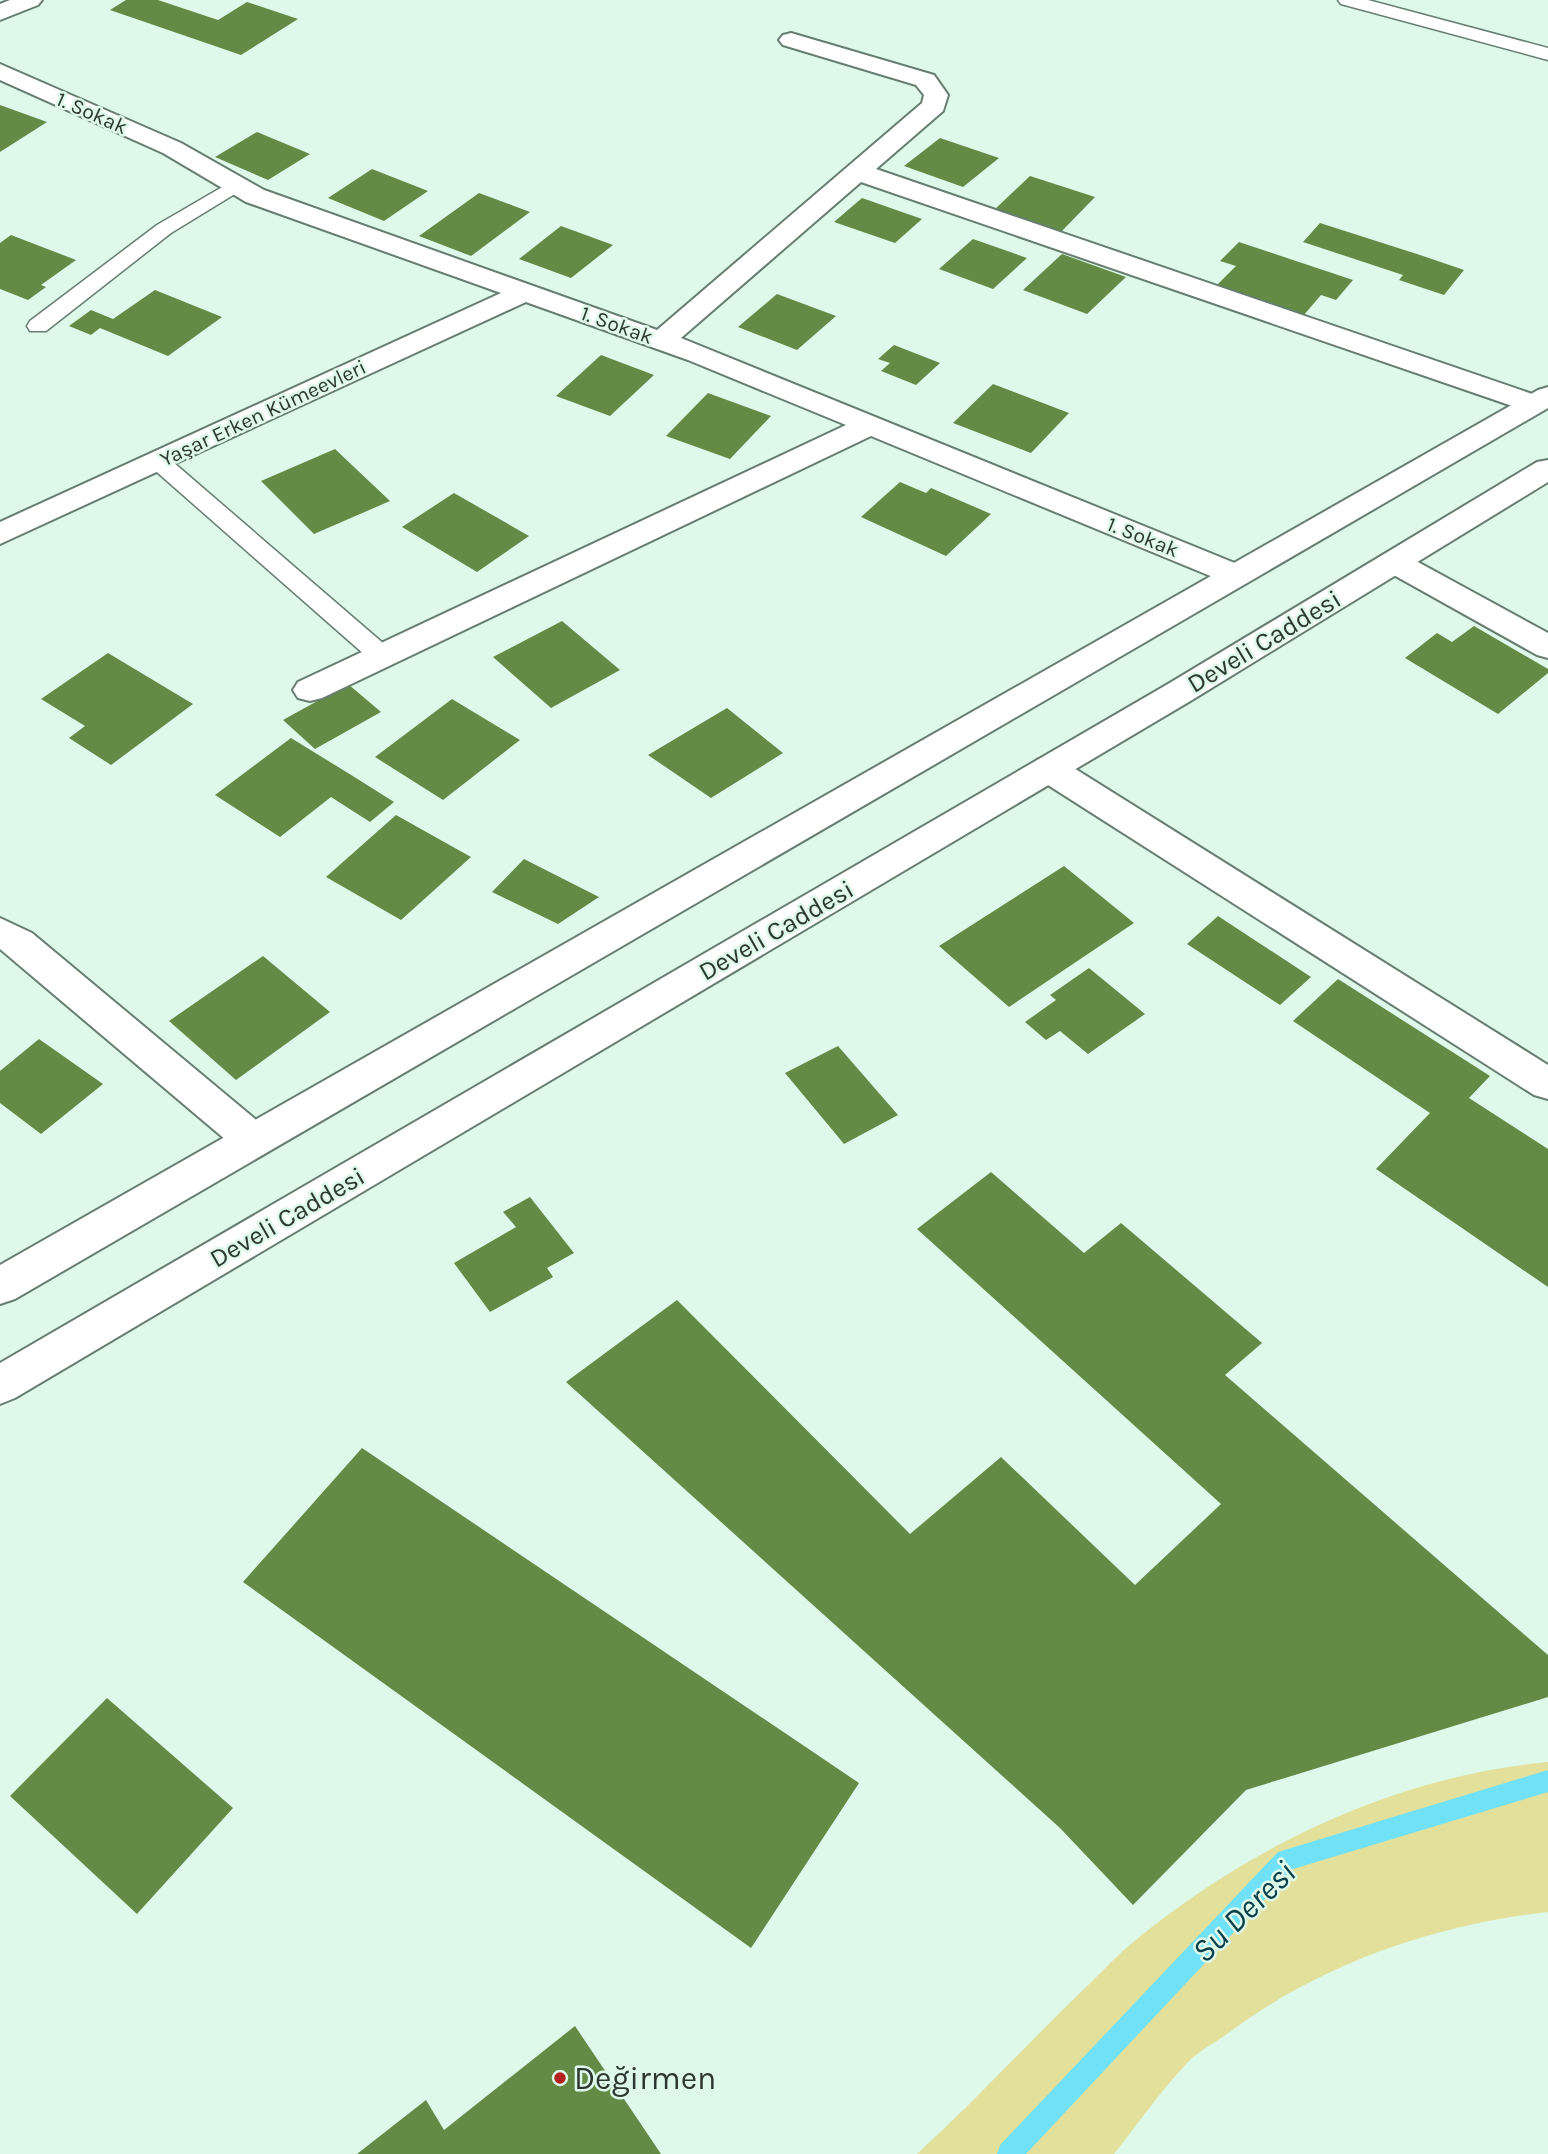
<svg xmlns="http://www.w3.org/2000/svg" width="1548" height="2154" viewBox="0 0 1548 2154" font-family="Karla,sans-serif">
<rect width="100%" height="100%" fill="#def9e9"/>
<path fill="#e2e09b" d="M1548,1762V1912C1433,1925 1320,1964 1227,2034C1214,2043 1199,2051 1188,2062C1161,2090 1138,2124 1114,2154H917C974,2102 1027,2044 1083,1990C1099,1975 1115,1957 1132,1943C1250,1846 1395,1776 1548,1762Z"/>
<g fill="none" stroke-linecap="round" stroke-linejoin="round">
<path fill="#70e1f7" fill-rule="evenodd" d="M1548,1770V1792L1293,1869L1026,2154H997L1000,2145L1278,1852Z"/>
</g>
<path fill="#648b46" d="M126,0H158L218,20L247,2L298,19L241,55L110,10Z
M0,105L47,122L0,152Z
M257,132L310,154L268,180L215,157Z
M940,138L999,158L963,187L904,166Z
M372,169L428,191L384,221L328,198Z
M1030,176L1095,197L1060,233L993,211Z
M479,193L530,212L471,256L419,236Z
M862,198L922,219L895,243L834,222Z
M1320,223L1420,255L1464,270L1444,295L1399,280L1403,275L1303,242Z
M561,226L613,245L571,278L519,259Z
M11,235L76,260L41,285L46,287L28,300L0,289V243Z
M973,239L1027,258L993,289L939,269Z
M1239,242L1353,280L1336,300L1321,295L1303,316L1216,286L1236,266L1220,261Z
M1062,254L1126,277L1087,314L1023,290Z
M155,290L222,317L168,356L100,328L91,335L69,326L91,310L113,319Z
M777,294L836,316L797,350L738,327Z
M894,345L940,363L916,385L881,371L890,363L878,359Z
M601,355L654,375L610,416L556,396Z
M993,384L1069,413L1031,453L953,423Z
M708,393L771,416L730,459L666,436Z
M335,449L390,501L314,534L261,481Z
M900,482L926,493L931,488L991,514L946,556L861,517Z
M454,493L529,536L477,572L402,527Z
M562,621L620,670L551,708L493,657Z
M1474,626L1548,669V673L1498,714L1405,658L1437,633L1452,642Z
M108,653L193,704L111,765L69,738L85,726L41,699Z
M348,684L381,712L315,749L283,720Z
M452,699L520,740L443,800L375,757Z
M727,708L783,753L711,798L648,755Z
M291,738L356,778L394,802L370,822L331,797L280,837L215,795Z
M396,815L471,857L401,920L326,877Z
M524,859L599,897L558,924L492,892Z
M1064,866L1134,923L1009,1007L939,946Z
M1218,916L1311,977L1280,1005L1187,944Z
M263,956L330,1012L236,1080L169,1021Z
M1089,968L1145,1014L1088,1054L1060,1031L1046,1040L1025,1022L1056,1000L1050,995Z
M1338,979L1490,1076L1469,1098L1548,1149V1287L1376,1169L1430,1113L1293,1021Z
M39,1039L103,1084L41,1134L0,1103V1071Z
M838,1046L898,1115L844,1144L785,1073Z
M991,1172L1084,1253L1121,1223L1262,1343L1225,1375L1548,1655V1697L1246,1790L1133,1905L1060,1828L566,1382L677,1300L910,1534L1001,1457L1135,1585L1221,1504L917,1229Z
M530,1197L574,1253L547,1268L553,1277L490,1312L454,1263L516,1227L503,1212Z
M362,1448L859,1783L751,1948L243,1582Z
M107,1698L233,1808L137,1914L10,1796Z
M575,2026L661,2154H357L426,2100L444,2130Z"/>
<g fill="none" stroke-linecap="round" stroke-linejoin="round">
<defs>
<path id="lane" d="M1338,0H1368L1548,48V60L1341,4Z
M236,179L243,181L246,185L243,189L171,233L46,331H30L27,326L30,321L157,225Z
M158,454L166,456L391,650L395,656L391,662L382,664L373,662L150,466L146,461L150,456Z"/>
<path id="street" d="M10,0H42L38,5L0,20V4Z
M791,33L934,75L948,95L943,111L876,169L1544,398L1548,405L1544,410L1534,413L1524,410L861,182L681,338L1247,568L1252,575L1247,582L1236,585L1225,582L871,436L322,698L310,701L298,698L293,690L298,682L846,425L688,360L526,302L0,544V522L501,293L246,202L163,153L0,80V64L181,143L264,190L657,330L922,103L924,95L916,85L783,45L779,40L783,35Z
M1394,552L1405,555L1548,633V658L1537,655L1383,569L1378,562L1383,555Z
M1049,757L1061,760L1548,1065V1099L1534,1095L1037,778L1032,769L1037,760Z
M0,918L32,933L267,1129L273,1140L267,1151L253,1156L239,1151L0,949Z"/>
<path id="secondary" d="M1548,387V408L15,1299L0,1304V1265L1538,390Z
M1548,460V482L1192,700L15,1398L0,1404V1363L1168,684L1537,462Z"/>
</defs>
<use href="#lane" stroke="#667e70" stroke-width="3"/>
<use href="#street" stroke="#667e70" stroke-width="4"/>
<use href="#secondary" stroke="#667e70" stroke-width="4"/>
<use href="#lane" fill="#fff" fill-rule="evenodd"/>
<use href="#street" fill="#fff" fill-rule="evenodd"/>
<use href="#secondary" fill="#fff" fill-rule="evenodd"/>
</g>
<circle fill="#b22220" stroke="#def9e9" stroke-width="2.5" cx="560" cy="2078" r="7"/>
<g text-anchor="middle" stroke-width="5" stroke-linejoin="round" paint-order="stroke">
<g font-size="21" fill="#2d3731" stroke="#def9e9">
<text transform="translate(92 113) rotate(24)" y="7">1. Sokak</text>
<text transform="translate(617 325) rotate(20)" y="7">1. Sokak</text>
<text transform="translate(263 413) rotate(-25)" y="7">Yaşar Erken Kümeevleri</text>
<text transform="translate(1143 537) rotate(22)" y="7">1. Sokak</text>
</g>
<g font-size="26" fill="#2d3731" stroke="#def9e9">
<text transform="translate(1264 641) rotate(-31)" y="9">Develi Caddesi</text>
<text transform="translate(776 930) rotate(-30)" y="9">Develi Caddesi</text>
<text transform="translate(287 1217) rotate(-30)" y="9">Develi Caddesi</text>
</g>
<g font-size="32" fill="#2d3731" stroke="#def9e9" text-anchor="start">
<text x="574" y="2089">Değirmen</text>
</g>
<g font-size="33" font-style="italic" fill="#094049" stroke="#def9e9">
<text transform="translate(1243 1911) rotate(-44)" y="12">Su Deresi</text>
</g>
</g>
</svg>
